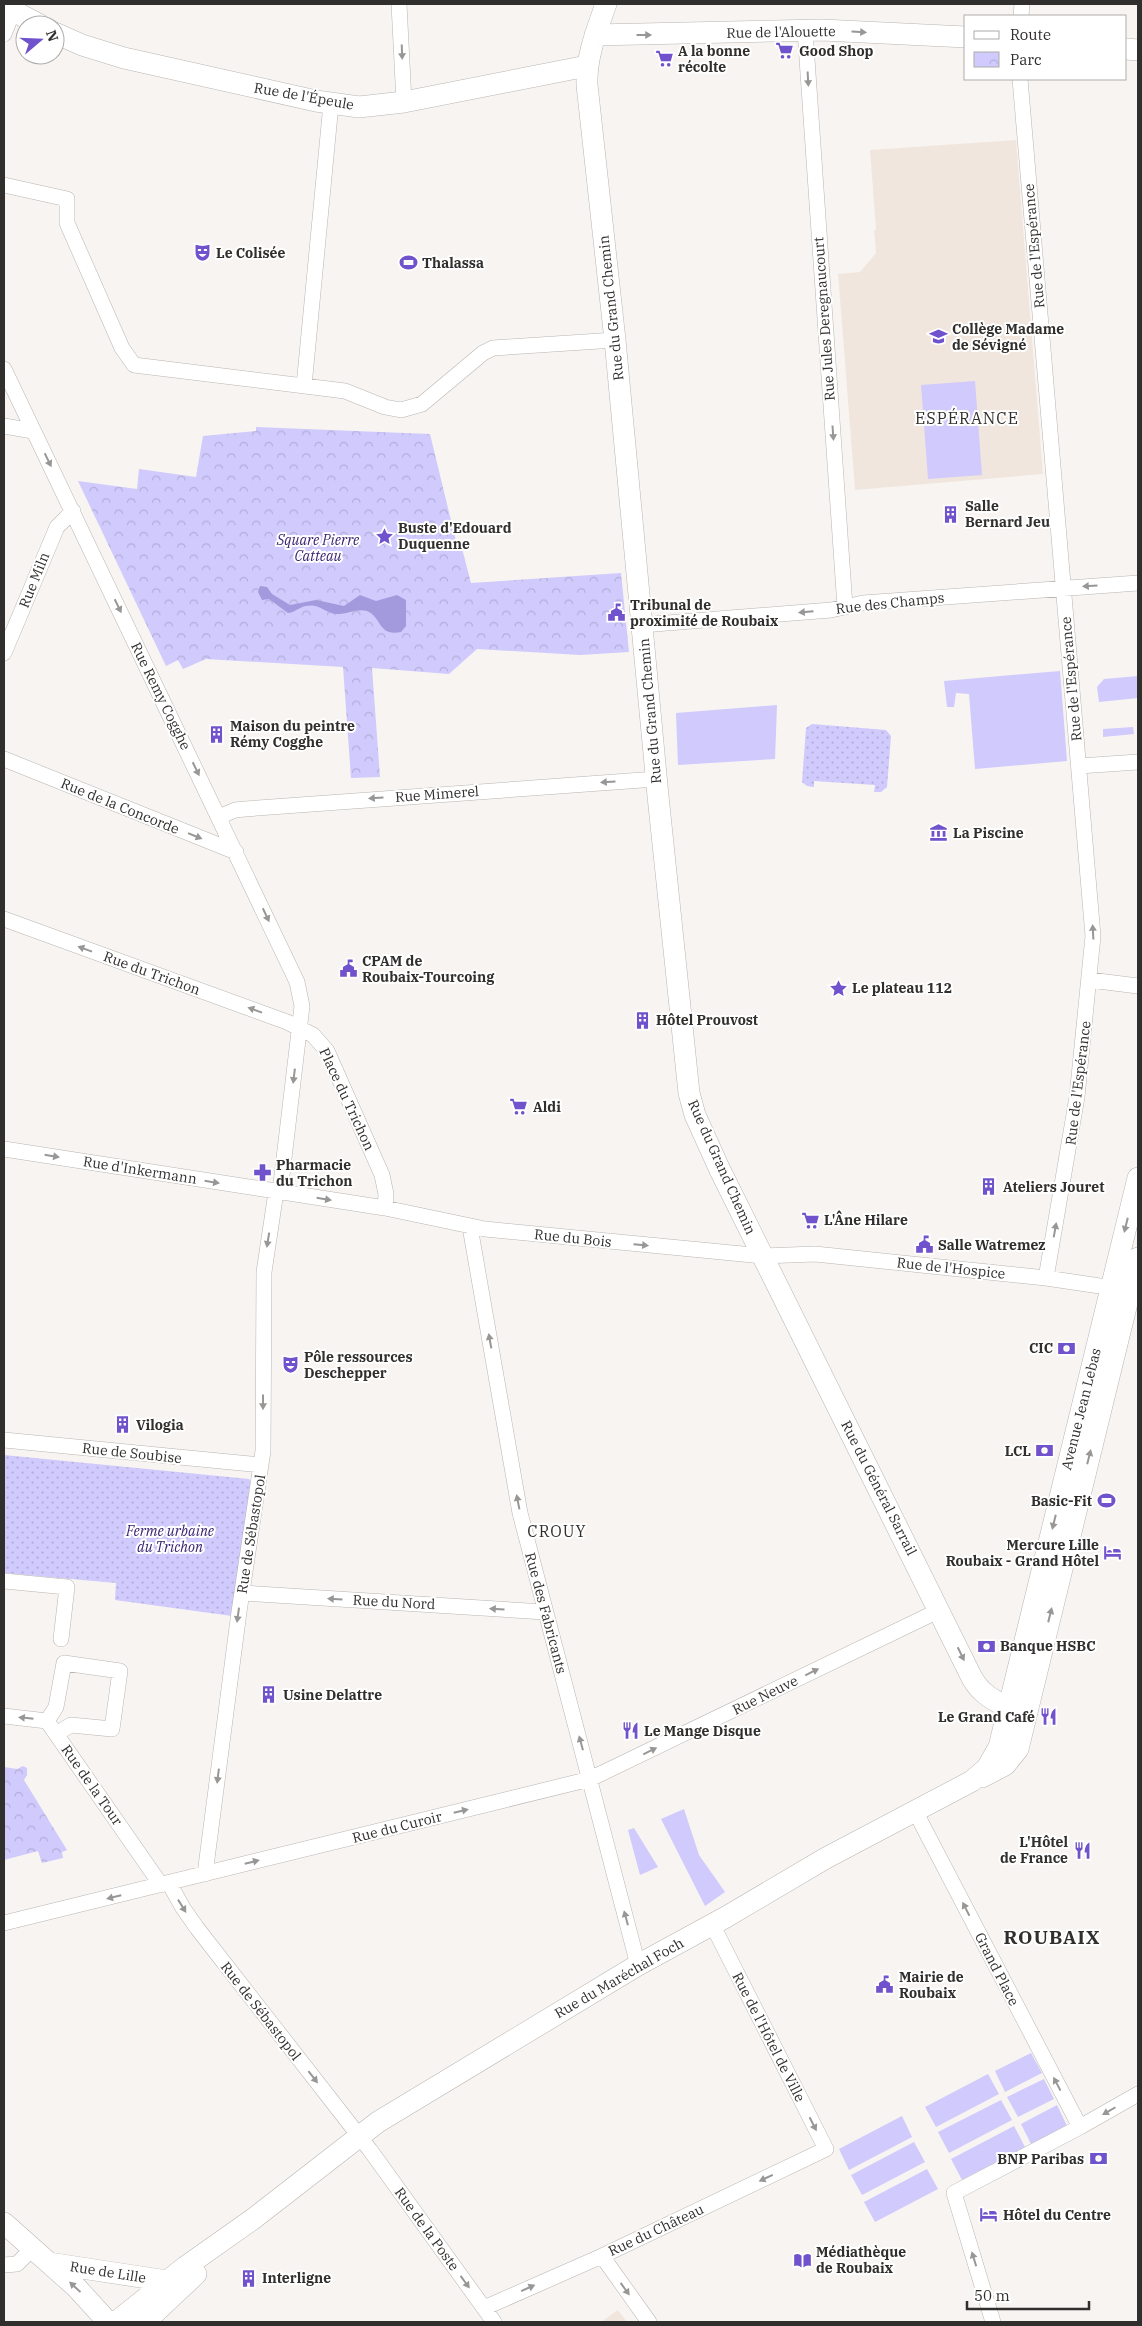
<svg xmlns="http://www.w3.org/2000/svg" width="1142" height="2326" viewBox="0 0 1142 2326" font-family="'IBM Plex Serif',serif">
<defs>
<pattern id="park-crowns" width="20" height="18" patternUnits="userSpaceOnUse" patternTransform="scale(1.25)"><rect width="20" height="18" fill="#d0cafd"/><path d="M2 6a3 3 0 1 1 6 0M12 15a3 3 0 1 1 6 0" fill="none" stroke="#b3aed9"/></pattern>
<pattern id="garden-dots" width="8" height="8" patternUnits="userSpaceOnUse" patternTransform="scale(1.25)"><rect width="8" height="8" fill="#d0cafd"/><path d="M2 2h.1M6 6h.1" fill="none" stroke="#b3aed9" stroke-width="1.8" stroke-linecap="round"/></pattern>
</defs>
<rect width="100%" height="100%" fill="#f8f4f1"/>
<path fill="#f1e6de" d="M1016,140L1043,474L855,490L838,274L860,272L876,253L874,230H876L870,150Z
M618,2310L627,2322H601Z"/>
<path fill="#d0cafd" d="M975,381L982,475L928,479L921,385Z
M1060,671L1067,761L975,769L969,694L956,693L954,707H947L944,681Z
M1138,676V698L1099,702L1097,687L1104,679Z
M777,705L775,759L678,765L676,713Z
M1133,727L1134,734L1103,737V729Z
M684,1809L699,1855L725,1892L705,1906L661,1819Z
M634,1828L658,1867L640,1875L628,1830Z
M1031,2053L1042,2073L1005,2092L995,2071Z
M988,2074L999,2094L936,2127L925,2107Z
M1044,2079L1054,2099L1018,2117L1007,2097Z
M1001,2100L1012,2120L949,2153L938,2132Z
M1057,2105L1067,2126L1031,2144L1021,2124Z
M902,2116L912,2137L849,2170L839,2149Z
M1014,2126L1025,2147L962,2180L951,2159Z
M914,2142L925,2162L862,2195L851,2175Z
M927,2169L938,2189L875,2222L864,2202Z"/>
<path fill="url(#park-crowns)" d="M256,427L430,434L456,541H460L471,583L621,573L629,652L580,655L477,649L449,674L372,668L380,777L351,778L343,667L206,659L183,669L178,660L166,666L78,481L137,489L139,469L196,477L203,436L256,431Z
M23,1766L27,1768V1775L24,1780L67,1850L62,1852L63,1858L42,1863L38,1851L4,1860V1767L17,1769Z"/>
<path fill="url(#garden-dots)" d="M812,724L886,730L891,736L887,787L881,792H874L875,785L814,781V787L807,786L802,782L806,728Z
M4,1455L249,1479L252,1484L232,1616L115,1600L116,1583L4,1573Z"/>
<path fill="#a39add" d="M260,586L267,587L272,594L290,605L316,600L344,606L360,595L376,601L397,595L406,600V626L401,632C378,637 382,617 367,611C356,608 346,615 335,614C325,612 318,603 306,606C299,607 296,612 288,613L269,599L262,600L258,592Z"/>
<g fill="none" stroke-linecap="round" stroke-linejoin="round">
<defs>
<path id="street" d="M399,4L404,102
M1021,16L1022,4
M805,30L845,607
M4,34L16,4
M1020,79L1093,936L1077,1097L1046,1278
M4,185L67,199V223L122,348L134,365L345,391L385,407L401,410L422,404L483,353L493,348L615,340
M4,369L297,982L302,1006L280,1192
M304,386L331,104
M4,426L33,431
M642,625L831,610L863,603L1138,583
M4,653L57,527L73,511
M4,759L236,852
M1079,766L1138,762
M219,817L235,810L245,809L656,779
M4,919L287,1022L313,1035L327,1051L382,1175L386,1194L385,1208
M1090,980L1138,986
M4,1149L385,1208L485,1229L763,1256L815,1254L1046,1278L1120,1289
M470,1227L520,1513L638,1965
M4,1440L261,1465
M4,1581L67,1587L61,1639
M242,1593L545,1612
M4,1716L47,1721L161,1885
M47,1721L56,1707L64,1663L120,1671L112,1729L71,1725L56,1734
M915,1811L1080,2127
M205,1874L239,1612L263,1451L264,1272L276,1192
M169,1883L183,1908L197,1928L370,2150L494,2322
M4,1923L590,1779L940,1610
M602,2256L649,2322
M4,2265L17,2264L33,2248
M484,2308L602,2256L826,2149L712,1924
M993,2322L954,2193L1080,2127L1138,2094"/>
<path id="secondary" d="M606,4C597,30 586,56 587,85L615,340L658,796L689,1093L695,1115L719,1168L972,1678C981,1694 993,1700 1009,1708
M4,6L40,25
M55,33L82,45L124,58L316,101L359,107L404,102L587,66
M595,35L822,30L966,37
M1126,49L1138,50
M982,1777L1005,1765L1018,1749L1138,1258
M4,2223L76,2287L108,2322
M49,2263L167,2281
M116,2322L185,2267L253,2219L378,2122L638,1965L726,1917L826,1858L972,1781L987,1768L999,1747L1138,1178
M145,2322L196,2274"/>
</defs>
<use href="#street" stroke="#b9b5b2" stroke-width="16"/>
<use href="#secondary" stroke="#b9b5b2" stroke-width="22"/>
<use href="#street" stroke="#fff" stroke-width="15"/>
<use href="#secondary" stroke="#fff" stroke-width="21"/>
</g>
<defs><path id="oneway-solid" d="M-6-.8H1V-3.2L6.5 0L1 3.2V.8H-6Z" transform="scale(1.25)"/></defs>
<g fill="#989796">
<use href="#oneway-solid" transform="translate(859 32) rotate(3)"/>
<use href="#oneway-solid" transform="translate(644 35)"/>
<use href="#oneway-solid" transform="translate(402 52) rotate(88)"/>
<use href="#oneway-solid" transform="translate(808 79) rotate(87)"/>
<use href="#oneway-solid" transform="translate(833 433) rotate(86)"/>
<use href="#oneway-solid" transform="translate(48 460) rotate(64)"/>
<use href="#oneway-solid" transform="translate(1090 586) rotate(176)"/>
<use href="#oneway-solid" transform="translate(118 606) rotate(64)"/>
<use href="#oneway-solid" transform="translate(806 612) rotate(175)"/>
<use href="#oneway-solid" transform="translate(196 769) rotate(64)"/>
<use href="#oneway-solid" transform="translate(608 782) rotate(176)"/>
<use href="#oneway-solid" transform="translate(376 798) rotate(176)"/>
<use href="#oneway-solid" transform="translate(195 836) rotate(22)"/>
<use href="#oneway-solid" transform="translate(266 915) rotate(65)"/>
<use href="#oneway-solid" transform="translate(1093 932) rotate(-93)"/>
<use href="#oneway-solid" transform="translate(85 949) rotate(-160)"/>
<use href="#oneway-solid" transform="translate(255 1010) rotate(-160)"/>
<use href="#oneway-solid" transform="translate(294 1076) rotate(97)"/>
<use href="#oneway-solid" transform="translate(52 1156) rotate(9)"/>
<use href="#oneway-solid" transform="translate(212 1182) rotate(9)"/>
<use href="#oneway-solid" transform="translate(324 1199) rotate(9)"/>
<use href="#oneway-solid" transform="translate(1126 1225) rotate(104)"/>
<use href="#oneway-solid" transform="translate(1055 1230) rotate(-80)"/>
<use href="#oneway-solid" transform="translate(268 1240) rotate(99)"/>
<use href="#oneway-solid" transform="translate(641 1245) rotate(5)"/>
<use href="#oneway-solid" transform="translate(490 1341) rotate(-100)"/>
<use href="#oneway-solid" transform="translate(263 1402) rotate(90)"/>
<use href="#oneway-solid" transform="translate(1089 1457) rotate(-76)"/>
<use href="#oneway-solid" transform="translate(518 1502) rotate(-101)"/>
<use href="#oneway-solid" transform="translate(1054 1522) rotate(104)"/>
<use href="#oneway-solid" transform="translate(335 1599) rotate(-177)"/>
<use href="#oneway-solid" transform="translate(497 1609) rotate(-177)"/>
<use href="#oneway-solid" transform="translate(238 1615) rotate(98)"/>
<use href="#oneway-solid" transform="translate(1050 1615) rotate(-76)"/>
<use href="#oneway-solid" transform="translate(961 1654) rotate(64)"/>
<use href="#oneway-solid" transform="translate(812 1672) rotate(-26)"/>
<use href="#oneway-solid" transform="translate(26 1718) rotate(-174)"/>
<use href="#oneway-solid" transform="translate(581 1743) rotate(-105)"/>
<use href="#oneway-solid" transform="translate(650 1751) rotate(-26)"/>
<use href="#oneway-solid" transform="translate(218 1776) rotate(97)"/>
<use href="#oneway-solid" transform="translate(461 1811) rotate(-13)"/>
<use href="#oneway-solid" transform="translate(252 1862) rotate(-14)"/>
<use href="#oneway-solid" transform="translate(114 1897) rotate(166)"/>
<use href="#oneway-solid" transform="translate(182 1906) rotate(58)"/>
<use href="#oneway-solid" transform="translate(966 1909) rotate(-117)"/>
<use href="#oneway-solid" transform="translate(626 1918) rotate(-105)"/>
<use href="#oneway-solid" transform="translate(313 2077) rotate(52)"/>
<use href="#oneway-solid" transform="translate(1057 2084) rotate(-118)"/>
<use href="#oneway-solid" transform="translate(1109 2111) rotate(150)"/>
<use href="#oneway-solid" transform="translate(813 2124) rotate(63)"/>
<use href="#oneway-solid" transform="translate(766 2178) rotate(155)"/>
<use href="#oneway-solid" transform="translate(974 2259) rotate(-107)"/>
<use href="#oneway-solid" transform="translate(465 2282) rotate(54)"/>
<use href="#oneway-solid" transform="translate(75 2287) rotate(-137)"/>
<use href="#oneway-solid" transform="translate(528 2288) rotate(-24)"/>
<use href="#oneway-solid" transform="translate(625 2289) rotate(54)"/>
</g>
<defs>
<symbol id="supermarket-bare" viewBox="-9 -9 18 18"><path d="M-6-5.5h2.5l.6 2H6L4.5 2H-2.5L-4.4-4H-6ZM-1.5 3.2a1.3 1.3 0 1 0 .1 0ZM3 3.2a1.3 1.3 0 1 0 .1 0Z" fill="#7052cc" stroke="#fff" stroke-width="2.5" paint-order="stroke"/></symbol>
<symbol id="theatre-bare" viewBox="-9 -9 18 18"><path d="M-5-5.5Q0-4 5-5.5V0Q5 5 0 6Q-5 5-5 0ZM-3.3-2.5H-1v1.5H-3.3ZM1-2.5H3.3v1.5H1ZM-2.8 1Q0 5.5 2.8 1Z" fill="#7052cc" stroke="#fff" stroke-width="2.5" paint-order="stroke"/></symbol>
<symbol id="stadium-bare" viewBox="-9 -9 18 18"><path d="M0-5a6.5 5 0 1 0 0 10a6.5 5 0 1 0 0-10ZM-3.5-1.8h7v3.6h-7Z" fill="#7052cc" stroke="#fff" stroke-width="2.5" paint-order="stroke"/></symbol>
<symbol id="school-bare" viewBox="-9 -9 18 18"><path d="M0-5L7-2L0 1L-7-2ZM-4 1L0 2.5L4 1V4Q0 6-4 4Z" fill="#7052cc" stroke="#fff" stroke-width="2.5" paint-order="stroke"/></symbol>
<symbol id="building-bare" viewBox="-9 -9 18 18"><path d="M-4-6H4V6H1V3H-1V6H-4ZM-2.5-4.3h1.7v1.8h-1.7ZM.8-4.3h1.7v1.8H.8ZM-2.5-1h1.7V.8h-1.7ZM.8-1h1.7V.8H.8Z" fill="#7052cc" stroke="#fff" stroke-width="2.5" paint-order="stroke"/></symbol>
<symbol id="sight-bare" viewBox="-9 -9 18 18"><path d="M0-6L1.8-2.2L6-1.7L2.9 1.2L3.7 5.4L0 3.3L-3.7 5.4L-2.9 1.2L-6-1.7L-1.8-2.2Z" fill="#7052cc" stroke="#fff" stroke-width="2.5" paint-order="stroke"/></symbol>
<symbol id="civic-bare" viewBox="-9 -9 18 18"><path d="M-.6-6.5H3V-4.5H.6V-3L4-1V1h2V6H-6V1h2V-1L-.6-3ZM-1.2 2.5V6h2.4V2.5Z" fill="#7052cc" stroke="#fff" stroke-width="2.5" paint-order="stroke"/></symbol>
<symbol id="museum-bare" viewBox="-9 -9 18 18"><path d="M0-6L6-3V-2H-6V-3ZM-5-1h2V3h-2ZM-1-1h2V3h-2ZM3-1h2V3H3ZM-6 4H6V6H-6Z" fill="#7052cc" stroke="#fff" stroke-width="2.5" paint-order="stroke"/></symbol>
<symbol id="pharmacy-bare" viewBox="-9 -9 18 18"><path d="M-2-6h4v4h4v4h-4v4h-4v-4h-4v-4h4Z" fill="#7052cc" stroke="#fff" stroke-width="2.5" paint-order="stroke"/></symbol>
<symbol id="bank-bare" viewBox="-9 -9 18 18"><path d="M-6-4H6V4H-6ZM0-2.3a2.3 2.3 0 1 0 0 4.6a2.3 2.3 0 1 0 0-4.6Z" fill="#7052cc" stroke="#fff" stroke-width="2.5" paint-order="stroke"/></symbol>
<symbol id="hotel-bare" viewBox="-9 -9 18 18"><path d="M-6-4.5h1.5V1H6V5H4.5V3h-9V5H-6ZM-4 0a1.8 1.8 0 1 1 3.6 0ZM.5 0V-2.5h3Q6-2.5 6 0Z" fill="#7052cc" stroke="#fff" stroke-width="2.5" paint-order="stroke"/></symbol>
<symbol id="restaurant-bare" viewBox="-9 -9 18 18"><path d="M-5-6h1v4h1v-4h1v4h1v-4h1v5L-1.5 .5V6h-2V.5L-5-1ZM5-6V6H3V1.5H1.5Q1.5-4 5-6Z" fill="#7052cc" stroke="#fff" stroke-width="2.5" paint-order="stroke"/></symbol>
<symbol id="library-bare" viewBox="-9 -9 18 18"><path d="M-6-4Q-3-5.5-.7-3.5V5Q-3 3-6 4ZM6-4Q3-5.5 .7-3.5V5Q3 3 6 4Z" fill="#7052cc" stroke="#fff" stroke-width="2.5" paint-order="stroke"/></symbol>
</defs>
<g fill-rule="evenodd">
<use href="#supermarket-bare" x="772" y="38" width="25" height="25"/>
<use href="#supermarket-bare" x="652" y="46" width="25" height="25"/>
<use href="#theatre-bare" x="190" y="240" width="25" height="25"/>
<use href="#stadium-bare" x="396" y="250" width="25" height="25"/>
<use href="#school-bare" x="926" y="324" width="25" height="25"/>
<use href="#building-bare" x="938" y="502" width="25" height="25"/>
<use href="#sight-bare" x="372" y="524" width="25" height="25"/>
<use href="#civic-bare" x="604" y="600" width="25" height="25"/>
<use href="#building-bare" x="204" y="722" width="25" height="25"/>
<use href="#museum-bare" x="926" y="820" width="25" height="25"/>
<use href="#civic-bare" x="336" y="956" width="25" height="25"/>
<use href="#sight-bare" x="826" y="976" width="25" height="25"/>
<use href="#building-bare" x="630" y="1008" width="25" height="25"/>
<use href="#supermarket-bare" x="506" y="1094" width="25" height="25"/>
<use href="#pharmacy-bare" x="250" y="1160" width="25" height="25"/>
<use href="#building-bare" x="976" y="1174" width="25" height="25"/>
<use href="#supermarket-bare" x="798" y="1208" width="25" height="25"/>
<use href="#civic-bare" x="912" y="1232" width="25" height="25"/>
<use href="#bank-bare" x="1054" y="1336" width="25" height="25"/>
<use href="#theatre-bare" x="278" y="1352" width="25" height="25"/>
<use href="#building-bare" x="110" y="1412" width="25" height="25"/>
<use href="#bank-bare" x="1032" y="1438" width="25" height="25"/>
<use href="#stadium-bare" x="1094" y="1488" width="25" height="25"/>
<use href="#hotel-bare" x="1100" y="1540" width="25" height="25"/>
<use href="#bank-bare" x="974" y="1634" width="25" height="25"/>
<use href="#building-bare" x="256" y="1682" width="25" height="25"/>
<use href="#restaurant-bare" x="1036" y="1704" width="25" height="25"/>
<use href="#restaurant-bare" x="618" y="1718" width="25" height="25"/>
<use href="#restaurant-bare" x="1070" y="1838" width="25" height="25"/>
<use href="#civic-bare" x="872" y="1972" width="25" height="25"/>
<use href="#bank-bare" x="1086" y="2146" width="25" height="25"/>
<use href="#hotel-bare" x="976" y="2202" width="25" height="25"/>
<use href="#library-bare" x="790" y="2248" width="25" height="25"/>
<use href="#building-bare" x="236" y="2266" width="25" height="25"/>
</g>
<g text-anchor="middle" stroke-width="4" stroke-linejoin="round" paint-order="stroke">
<g font-size="14" fill="#312f2e" stroke="#fff">
<text transform="translate(781 32) rotate(-1)" y="5">Rue de l'Alouette</text>
<text transform="translate(304 96) rotate(10)" y="5">Rue de l'Épeule</text>
<text transform="translate(1034 246) rotate(-95)" y="5">Rue de l'Espérance</text>
<text transform="translate(611 308) rotate(-96)" y="5">Rue du Grand Chemin</text>
<text transform="translate(824 319) rotate(-94)" y="5">Rue Jules Deregnaucourt</text>
<text transform="translate(34 580) rotate(-68)" y="5">Rue Miln</text>
<text transform="translate(890 603) rotate(-6)" y="5">Rue des Champs</text>
<text transform="translate(1071 679) rotate(-95)" y="5">Rue de l'Espérance</text>
<text transform="translate(161 696) rotate(64)" y="5">Rue Remy Cogghe</text>
<text transform="translate(650 711) rotate(-95)" y="5">Rue du Grand Chemin</text>
<text transform="translate(437 794) rotate(-4)" y="5">Rue Mimerel</text>
<text transform="translate(120 806) rotate(22)" y="5">Rue de la Concorde</text>
<text transform="translate(152 973) rotate(20)" y="5">Rue du Trichon</text>
<text transform="translate(1078 1083) rotate(-83)" y="5">Rue de l'Espérance</text>
<text transform="translate(347 1099) rotate(65)" y="5">Place du Trichon</text>
<text transform="translate(722 1167) rotate(66)" y="5">Rue du Grand Chemin</text>
<text transform="translate(140 1170) rotate(9)" y="5">Rue d'Inkermann</text>
<text transform="translate(573 1238) rotate(6)" y="5">Rue du Bois</text>
<text transform="translate(951 1268) rotate(6)" y="5">Rue de l'Hospice</text>
<text transform="translate(1081 1409) rotate(-76)" y="5">Avenue Jean Lebas</text>
<text transform="translate(132 1453) rotate(6)" y="5">Rue de Soubise</text>
<text transform="translate(879 1488) rotate(63)" y="5">Rue du Général Sarrail</text>
<text transform="translate(251 1534) rotate(-81)" y="5">Rue de Sébastopol</text>
<text transform="translate(394 1602) rotate(3)" y="5">Rue du Nord</text>
<text transform="translate(546 1613) rotate(75)" y="5">Rue des Fabricants</text>
<text transform="translate(765 1695) rotate(-26)" y="5">Rue Neuve</text>
<text transform="translate(92 1785) rotate(55)" y="5">Rue de la Tour</text>
<text transform="translate(397 1827) rotate(-14)" y="5">Rue du Curoir</text>
<text transform="translate(997 1969) rotate(63)" y="5">Grand Place</text>
<text transform="translate(619 1978) rotate(-30)" y="5">Rue du Maréchal Foch</text>
<text transform="translate(261 2011) rotate(52)" y="5">Rue de Sébastopol</text>
<text transform="translate(769 2037) rotate(63)" y="5">Rue de l'Hôtel de Ville</text>
<text transform="translate(427 2229) rotate(54)" y="5">Rue de la Poste</text>
<text transform="translate(656 2230) rotate(-25)" y="5">Rue du Château</text>
<text transform="translate(108 2272) rotate(9)" y="5">Rue de Lille</text>
</g>
<g font-size="14" font-weight="bold" fill="#312f2e" stroke="#fff" text-anchor="start">
<text x="678" y="56">A la bonne<tspan x="678" dy="16">récolte</tspan></text>
<text x="799" y="56">Good Shop</text>
<text x="216" y="258">Le Colisée</text>
<text x="422" y="268">Thalassa</text>
<text x="952" y="334">Collège Madame<tspan x="952" dy="16">de Sévigné</tspan></text>
<text x="965" y="511">Salle<tspan x="965" dy="16">Bernard Jeu</tspan></text>
<text x="398" y="533">Buste d'Edouard<tspan x="398" dy="16">Duquenne</tspan></text>
<text x="630" y="610">Tribunal de<tspan x="630" dy="16">proximité de Roubaix</tspan></text>
<text x="230" y="731">Maison du peintre<tspan x="230" dy="16">Rémy Cogghe</tspan></text>
<text x="953" y="838">La Piscine</text>
<text x="362" y="966">CPAM de<tspan x="362" dy="16">Roubaix-Tourcoing</tspan></text>
<text x="852" y="993">Le plateau 112</text>
<text x="656" y="1025">Hôtel Prouvost</text>
<text x="533" y="1112">Aldi</text>
<text x="276" y="1170">Pharmacie<tspan x="276" dy="16">du Trichon</tspan></text>
<text x="1003" y="1192">Ateliers Jouret</text>
<text x="824" y="1225">L'Âne Hilare</text>
<text x="938" y="1250">Salle Watremez</text>
<text x="1053" y="1353" text-anchor="end">CIC</text>
<text x="304" y="1362">Pôle ressources<tspan x="304" dy="16">Deschepper</tspan></text>
<text x="136" y="1430">Vilogia</text>
<text x="1031" y="1456" text-anchor="end">LCL</text>
<text x="1092" y="1506" text-anchor="end">Basic-Fit</text>
<text x="1099" y="1550" text-anchor="end">Mercure Lille<tspan x="1099" dy="16">Roubaix - Grand Hôtel</tspan></text>
<text x="1000" y="1651">Banque HSBC</text>
<text x="283" y="1700">Usine Delattre</text>
<text x="1035" y="1722" text-anchor="end">Le Grand Café</text>
<text x="644" y="1736">Le Mange Disque</text>
<text x="1068" y="1847" text-anchor="end">L'Hôtel<tspan x="1068" dy="16">de France</tspan></text>
<text x="899" y="1982">Mairie de<tspan x="899" dy="16">Roubaix</tspan></text>
<text x="1084" y="2164" text-anchor="end">BNP Paribas</text>
<text x="1003" y="2220">Hôtel du Centre</text>
<text x="816" y="2257">Médiathèque<tspan x="816" dy="16">de Roubaix</tspan></text>
<text x="262" y="2283">Interligne</text>
</g>
<g font-size="14" font-style="italic" fill="#392471" stroke="#fff">
<text x="318" y="545">Square Pierre<tspan x="318" dy="16">Catteau</tspan></text>
<text x="170" y="1536">Ferme urbaine<tspan x="170" dy="16">du Trichon</tspan></text>
</g>
<g font-size="16" letter-spacing="1" fill="#312f2e" stroke="#fff">
<text x="967" y="424">ESPÉRANCE</text>
<text x="557" y="1537">CROUY</text>
</g>
<g font-size="19" font-weight="bold" letter-spacing="1" fill="#312f2e" stroke="#fff">
<text x="1052" y="1944">ROUBAIX</text>
</g>
</g>
<rect width="1142" height="2326" fill="none" stroke="#312f2e" stroke-width="10"/>
<rect x="964" y="15" width="162" height="65" fill="#ffffff" stroke="#adacab"/>
<rect x="974" y="31" width="25" height="8" fill="#ffffff" stroke="#adacab"/>
<text x="1010" y="40" font-size="15" fill="#312f2e">Route</text>
<rect x="974" y="52" width="25" height="15" fill="url(#park-crowns)" stroke="#adacab"/>
<text x="1010" y="65" font-size="15" fill="#312f2e">Parc</text>
<g transform="translate(40 40) rotate(71)"><circle r="24" fill="#ffffff" stroke="#adacab"/>
<path d="M0-4L9 19L0 12L-9 19Z" fill="#7052cc"/>
<text y="-8" font-size="14" font-weight="bold" text-anchor="middle" fill="#312f2e">N</text>
</g>
<path d="M967 2301v8h122v-8" fill="none" stroke="#312f2e" stroke-width="2.5"/>
<text x="974" y="2301" font-size="15" fill="#312f2e" stroke="#ffffff" stroke-width="4" paint-order="stroke">50 m</text>
</svg>
